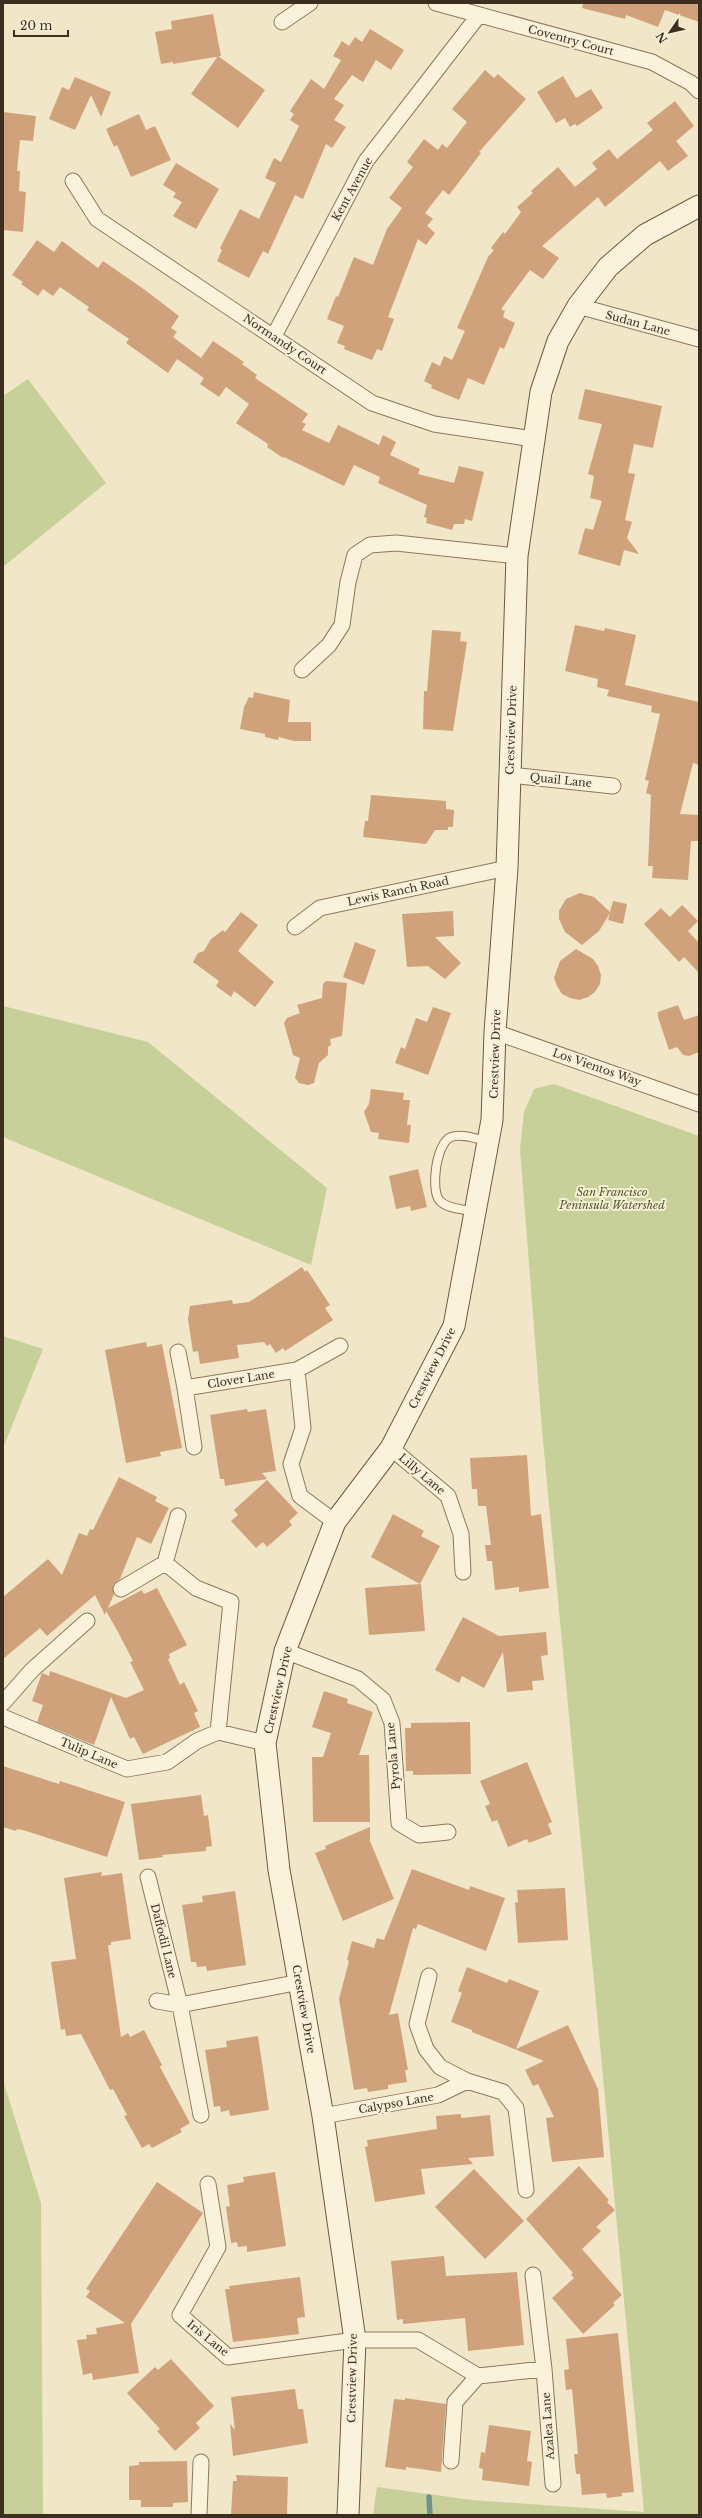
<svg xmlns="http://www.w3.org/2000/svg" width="702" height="2518" viewBox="0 0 702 2518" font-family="'Libre Baskerville',serif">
<rect width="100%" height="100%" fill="#f1e6c7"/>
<path fill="#c8d09a" d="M28,379L106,483L3,567V396Z
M3,1006L148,1042L327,1188L311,1265L3,1137Z
M554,1084L699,1136V2515H373L377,2487L472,2500L644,2512L542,1430L520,1149L524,1112L534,1089Z
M3,1336L43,1349L3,1448Z
M3,2080L41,2203L43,2515H3Z"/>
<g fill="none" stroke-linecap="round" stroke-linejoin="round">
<path stroke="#6e938c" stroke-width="5.5" d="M429,2497L430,2515"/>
</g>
<path fill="#d0a27b" d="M583,3H699V22L665,10L658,27L626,15L625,19L582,8Z
M213,14L221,56L173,64V62L161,64L155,32L172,29L171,21Z
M370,29L404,50L391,70L376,60L363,82L352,75L334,99L344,105L334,120L346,127L332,148L326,144L303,199L295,195L268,254L263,251L249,278L217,261L222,250L220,248L240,209L259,219L276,183L265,178L274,158L281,162L299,126L290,120L294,114L290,111L311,79L324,89L341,60L333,56L342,41L349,46L355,37L362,42Z
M218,56L265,90L238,128L191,94Z
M485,70L494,78L498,74L526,99L479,152L481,153L449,195L443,190L425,213L433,219L427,226L435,233L426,245L418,239L388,317L394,319L382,351L377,349L372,360L344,349L345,346L337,343L344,326L327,319L336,296L338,297L354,257L373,265L387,229L402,208L389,198L413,167L407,162L424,139L438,150L442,144L447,148L467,122L452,109Z
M563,76L576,98L591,89L603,108L577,126L575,124L570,127L565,118L556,123L537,92Z
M75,77L111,92L101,117L91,95L75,130L49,119L62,87L69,90Z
M675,101L694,126L676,141L688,156L668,171L660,161L605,207L598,197L542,246L559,258L543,279L530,270L501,309L505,311L503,317L515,323L504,349L500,347L484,385L468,378L459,400L431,388L432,385L424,381L432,362L440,366L444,356L452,360L465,331L457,328L488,257L494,250L491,248L503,232L505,234L521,212L517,207L533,193L531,191L558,167L575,187L597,169L592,163L609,149L617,159L653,130L647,123Z
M3,112L36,116L33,141L20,140L17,171H20L19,191L26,192L23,232L3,230Z
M139,114L146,130L155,126L171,160L131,177L117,145L114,147L106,129Z
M176,163L219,189L196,229L173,216L182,202L173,197L176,193L163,185Z
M37,240L54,252L62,241L98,268L103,261L145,290L179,316L171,328L177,332L173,337L201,358L213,341L244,362L242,364L257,375L255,378L308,414L302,422L306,424L302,430L329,443L338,425L379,445L383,435L396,442L390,455L420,469L418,474L454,483L459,466L484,472L472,521L465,519L464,524H454L452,530L426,523L427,518L424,517L427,505L378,483L380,477L354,465L344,486L284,457L283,458L267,447L268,444L236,423L249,404L226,387L219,397L200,384L204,378L177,359L168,373L126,343L129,339L87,310L89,307L60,287L53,296L43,289L38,296L21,284L23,282L12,275Z
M585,389L662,406L653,448L634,444L628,473L635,474L625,520L632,522L627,538L639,554L624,550L620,566L578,554L585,528L593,530L602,501L590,498L594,476L588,474L602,424L578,419Z
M575,625L604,631L605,628L636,635L625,685L699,702V765L693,763L680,814L699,815V841H691L688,880L652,878L653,866H648L651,795L646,793L649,781L645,780L660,714L651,712L652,706L607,696L609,690L597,687L598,679L565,671Z
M432,630L461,632L460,641L467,642L453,731L423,729L424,691H427Z
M254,692L290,700L288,722H311V741H294L279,737L278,740L265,737V734L240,729L244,707L249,697L253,698Z
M371,795L446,801V809L454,810L453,827H448V830H435L426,844L363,837L365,821H368Z
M580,893L594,897L610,912L613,901L627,904L623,924L608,920L610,913L599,931L582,945L565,932L559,919V911L566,899Z
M682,905L698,921L688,931L699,943V973L684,957L679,962L644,924L661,908L670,917Z
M453,911L454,936L435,937L461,963L445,979L428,966L407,967L402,914Z
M241,912L258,925L238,951L274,982L255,1007L234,991L231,997L216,986L219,981L193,962L198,953L204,951L211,939L223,930L225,932Z
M355,942L376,950L364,985L343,977Z
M576,949L593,959L598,966L601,975L600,984L595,992L588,997L579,1000L570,998L562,994L557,986L554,978L560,961Z
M326,981L347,983L342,1036L330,1039L331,1045L328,1047V1055L319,1063L314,1083L308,1085L299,1083L295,1078L300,1058L293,1055L284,1023L287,1018L300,1013L297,1005L322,998L323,984Z
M678,1005L684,1020L699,1015V1052L689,1056L683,1055L677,1047L669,1050L658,1017V1012Z
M433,1007L451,1013L428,1075L395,1063L401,1047L405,1049L416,1018L427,1022Z
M371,1089L404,1093L403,1100H410L407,1125H411L409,1143L378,1139L379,1133L371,1132L364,1112L369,1104Z
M418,1169L427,1207L411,1211L410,1206L396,1209L389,1176Z
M302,1267L305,1272L307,1270L330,1305L325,1308L333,1320L285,1351L283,1348L276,1353L270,1344L267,1346L264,1342L237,1345L239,1358L200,1364L198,1351L193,1352L188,1319L190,1306L232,1300L233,1304L249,1302Z
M146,1342L147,1347L162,1344L182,1448L160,1452L161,1456L126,1463L105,1350Z
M247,1409L248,1412L266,1409L276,1471L262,1473L267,1479L225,1486L224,1479H220L210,1415Z
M527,1455L531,1516L541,1514L549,1588L519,1592V1587L495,1590L492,1561H487L485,1545H491L486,1506H478L477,1489H472L470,1458Z
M119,1477L157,1497L155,1501L169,1508L151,1544L137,1537L120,1579L113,1585L114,1594L108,1608L142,1590L144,1594L157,1588L187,1645L169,1654L170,1658L168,1659L180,1685L184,1682L198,1711L194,1713L200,1727L143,1754L134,1737L130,1739L111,1697L94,1745L37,1722L43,1705L32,1701L42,1673L49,1676L50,1671L126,1698L144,1690L130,1662L133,1661L118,1632L106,1611L105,1615L95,1595L47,1636L40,1628L3,1659V1597L48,1559L62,1575L79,1533L87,1536L90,1529L93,1530Z
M267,1480L298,1513L289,1521L292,1525L267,1547L263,1542L256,1548L231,1521L238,1515L234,1510Z
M393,1514L424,1531L421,1536L440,1546L420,1584L371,1557Z
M421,1584L425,1631L369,1635L365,1588Z
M463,1617L499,1636L546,1632L548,1655L541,1656L544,1680L532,1681L533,1690L507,1692L503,1652L484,1688L462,1676L459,1683L435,1670Z
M324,1691L348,1699L347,1703L373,1712L359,1755H369L370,1822H313L312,1757H323L331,1733L312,1727Z
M470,1722L471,1774L413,1775V1771H406L405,1728H411V1723Z
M527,1762L552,1822L548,1824L552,1834L529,1843L527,1839L508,1847L497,1820L492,1822L485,1806L490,1804L480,1781Z
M3,1766L59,1784L60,1781L125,1802L107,1857L23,1830L17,1829L16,1831L3,1827Z
M201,1795L204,1816L208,1815L212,1846L206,1847V1851L162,1855L163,1857L139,1860L131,1804Z
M370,1827V1841L394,1899L343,1921L315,1853L326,1849L325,1846Z
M412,1869L469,1890L470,1886L505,1898L486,1951L418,1924L416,1929L413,1928L389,2015L398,2013L408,2070H405L407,2082L388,2085V2089L368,2092L367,2088L354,2090L339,1999L349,1961L347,1960L352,1941L374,1948L377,1938L384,1940Z
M102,1872L101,1876L122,1873L131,1939L111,1942V1945H108L121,2037L128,2033L130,2037L144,2030L162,2065L160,2067L190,2123L180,2129L182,2132L152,2148L149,2144L142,2148L124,2116L127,2115L113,2089L110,2090L81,2034L66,2036L65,2029L61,2030L51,1962L76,1959L64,1878Z
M565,1888L568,1940L518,1943L515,1902L518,1903L517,1890Z
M235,1891L246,1965L207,1971L206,1966L197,1967L196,1962H191L182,1905L203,1902L202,1896Z
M467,1967L507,1983L509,1979L539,1991L516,2049L568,2025L598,2089L604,2157L552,2162L546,2118L554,2117L538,2084L533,2086L525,2070L544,2061L472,2032V2030L451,2022L462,1993L458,1991Z
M258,2036L269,2110L230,2116L229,2110L221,2112L220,2106L214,2107L205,2050L227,2047L226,2041Z
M461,2114V2118L490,2115L494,2156L468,2158L473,2164L421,2169L425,2194L375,2202L365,2147L368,2146L367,2140L437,2129L436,2116Z
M579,2166L609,2200L607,2202L615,2210L596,2227L601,2231L582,2249L622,2295L613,2303L615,2305L583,2334L552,2298L574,2278L571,2275L573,2273L526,2219Z
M474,2169L524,2221L485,2259L435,2207Z
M275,2172L286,2246L247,2252V2246L238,2247L237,2242L231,2243L226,2207L230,2206L227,2185L244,2182L243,2177Z
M157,2182L203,2213L131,2324L139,2373L93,2380L92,2373L83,2375L77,2340L87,2339L86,2335L97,2334L96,2328L125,2323L86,2297L90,2291L86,2289Z
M444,2256L446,2276L517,2272L524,2345L468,2351L465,2318L403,2324V2319L397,2320L391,2261Z
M300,2277L305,2317L297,2318L299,2334L233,2342L225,2289H230L229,2286Z
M618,2333L634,2492L622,2493V2496L607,2498L606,2493L582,2495L580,2474H576L574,2454H578L572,2389L566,2390L564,2370L569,2369L566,2339Z
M171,2359L214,2406L196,2423L200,2428L175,2451L157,2431L160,2429L127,2393L155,2367L158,2370Z
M295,2389L298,2409H303L308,2443L233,2456L230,2424L235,2430L231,2397Z
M405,2398L446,2404L441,2472L406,2467V2470L385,2467L394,2399L405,2400Z
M489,2425L531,2431L527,2461L532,2462L529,2486L482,2480L483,2469L479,2468L481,2452L485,2453Z
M187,2461L188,2502L173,2503V2507H141V2500H129V2466L139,2465V2462Z
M236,2475L288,2477L287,2515H231L233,2481H237Z"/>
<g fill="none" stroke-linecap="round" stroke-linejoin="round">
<defs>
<path id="lane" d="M475,1212C464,1209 447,1209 440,1201C430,1191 436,1143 451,1137C462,1133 476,1139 487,1141"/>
<path id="street" d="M436,3L652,62L691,83L699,91
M282,22L310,3
M73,181L97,219L372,403L434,424L533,439
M578,306L699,339
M274,336L366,161L479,15
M302,670L329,645L342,625L348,582L355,555L370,545L396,543L517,556
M510,775L613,786
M295,927L320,908L507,868
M495,1032L699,1104
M178,1352L185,1388
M297,1370L340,1346
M194,1447L185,1388L297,1370L303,1428L291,1464L300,1496L335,1522
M391,1448L448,1496L461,1534L463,1572
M165,1563L178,1516
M121,1589L165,1563L196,1588L231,1602L218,1732
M285,1651L358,1679L383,1700L392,1723L399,1823L419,1835L448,1832
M3,1703L32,1670L87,1621
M3,1717L127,1769L167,1762L197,1741L218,1732L265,1743
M148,1877L180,2005L201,2115
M429,1976L417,2024L426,2049L440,2067L467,2081
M157,2001L180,2005L300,1982
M323,2116L438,2095L467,2081L503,2092L516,2108L526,2190
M208,2184L218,2247L180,2315L228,2357L355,2340H418L478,2376L544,2369
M533,2275L544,2369L553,2484
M451,2461L455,2402L478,2376
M199,2515L201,2462"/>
<path id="secondary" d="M348,2515L355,2340L323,2116L279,1870L265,1743L285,1651L335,1522L391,1448L454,1326L492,1120L495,1032L507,868L517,556L541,392L558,341L578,306L608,267L645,235L699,206"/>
</defs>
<use href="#lane" stroke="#8e785b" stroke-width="10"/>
<use href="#street" stroke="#8e785b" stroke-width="17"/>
<use href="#secondary" stroke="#70593e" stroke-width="23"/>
<use href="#lane" stroke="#faf2db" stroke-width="8"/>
<use href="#street" stroke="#faf2db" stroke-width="15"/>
<use href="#secondary" stroke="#faf2db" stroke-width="21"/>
</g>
<g text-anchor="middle" stroke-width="4" stroke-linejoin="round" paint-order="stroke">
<g font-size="11" fill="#3d2f1f" stroke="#f7efd7">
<text transform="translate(571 40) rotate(15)" y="4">Coventry Court</text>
<text transform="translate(352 189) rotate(-61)" y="4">Kent Avenue</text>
<text transform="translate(638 323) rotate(15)" y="4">Sudan Lane</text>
<text transform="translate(285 344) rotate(34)" y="4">Normandy Court</text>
<text transform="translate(511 730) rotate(-88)" y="4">Crestview Drive</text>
<text transform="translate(561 780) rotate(6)" y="4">Quail Lane</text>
<text transform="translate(398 891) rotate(-12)" y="4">Lewis Ranch Road</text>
<text transform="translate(495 1054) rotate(-88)" y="4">Crestview Drive</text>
<text transform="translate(597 1067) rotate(19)" y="4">Los Vientos Way</text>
<text transform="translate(432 1368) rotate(-63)" y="4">Crestview Drive</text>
<text transform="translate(241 1379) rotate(-9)" y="4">Clover Lane</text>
<text transform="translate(422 1474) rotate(40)" y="4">Lilly Lane</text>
<text transform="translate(278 1690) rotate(-77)" y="4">Crestview Drive</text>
<text transform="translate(89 1753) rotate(23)" y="4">Tulip Lane</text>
<text transform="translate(393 1756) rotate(-95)" y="4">Pyrola Lane</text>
<text transform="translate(164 1941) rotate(76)" y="4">Daffodil Lane</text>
<text transform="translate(304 2009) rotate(80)" y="4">Crestview Drive</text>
<text transform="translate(396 2103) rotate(-10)" y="4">Calypso Lane</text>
<text transform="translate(208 2338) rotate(39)" y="4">Iris Lane</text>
<text transform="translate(352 2378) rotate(-89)" y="4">Crestview Drive</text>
<text transform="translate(548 2426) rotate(-94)" y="4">Azalea Lane</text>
</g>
<g font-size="11" font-style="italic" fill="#4b5b25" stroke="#f7efd7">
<text x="612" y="1196">San Francisco<tspan x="612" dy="13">Peninsula Watershed</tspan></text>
</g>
</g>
<rect width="702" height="2518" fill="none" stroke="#3d2f1f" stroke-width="8"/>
<g transform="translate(670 32) rotate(236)" stroke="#f7efd7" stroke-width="3" paint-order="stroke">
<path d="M0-3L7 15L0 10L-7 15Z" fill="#3d2f1f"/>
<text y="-6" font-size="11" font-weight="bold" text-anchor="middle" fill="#3d2f1f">N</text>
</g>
<path d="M14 30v6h54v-6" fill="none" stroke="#3d2f1f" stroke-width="2"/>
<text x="20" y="30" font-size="12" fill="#3d2f1f" stroke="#f7efd7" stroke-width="3" paint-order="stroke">20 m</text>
</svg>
